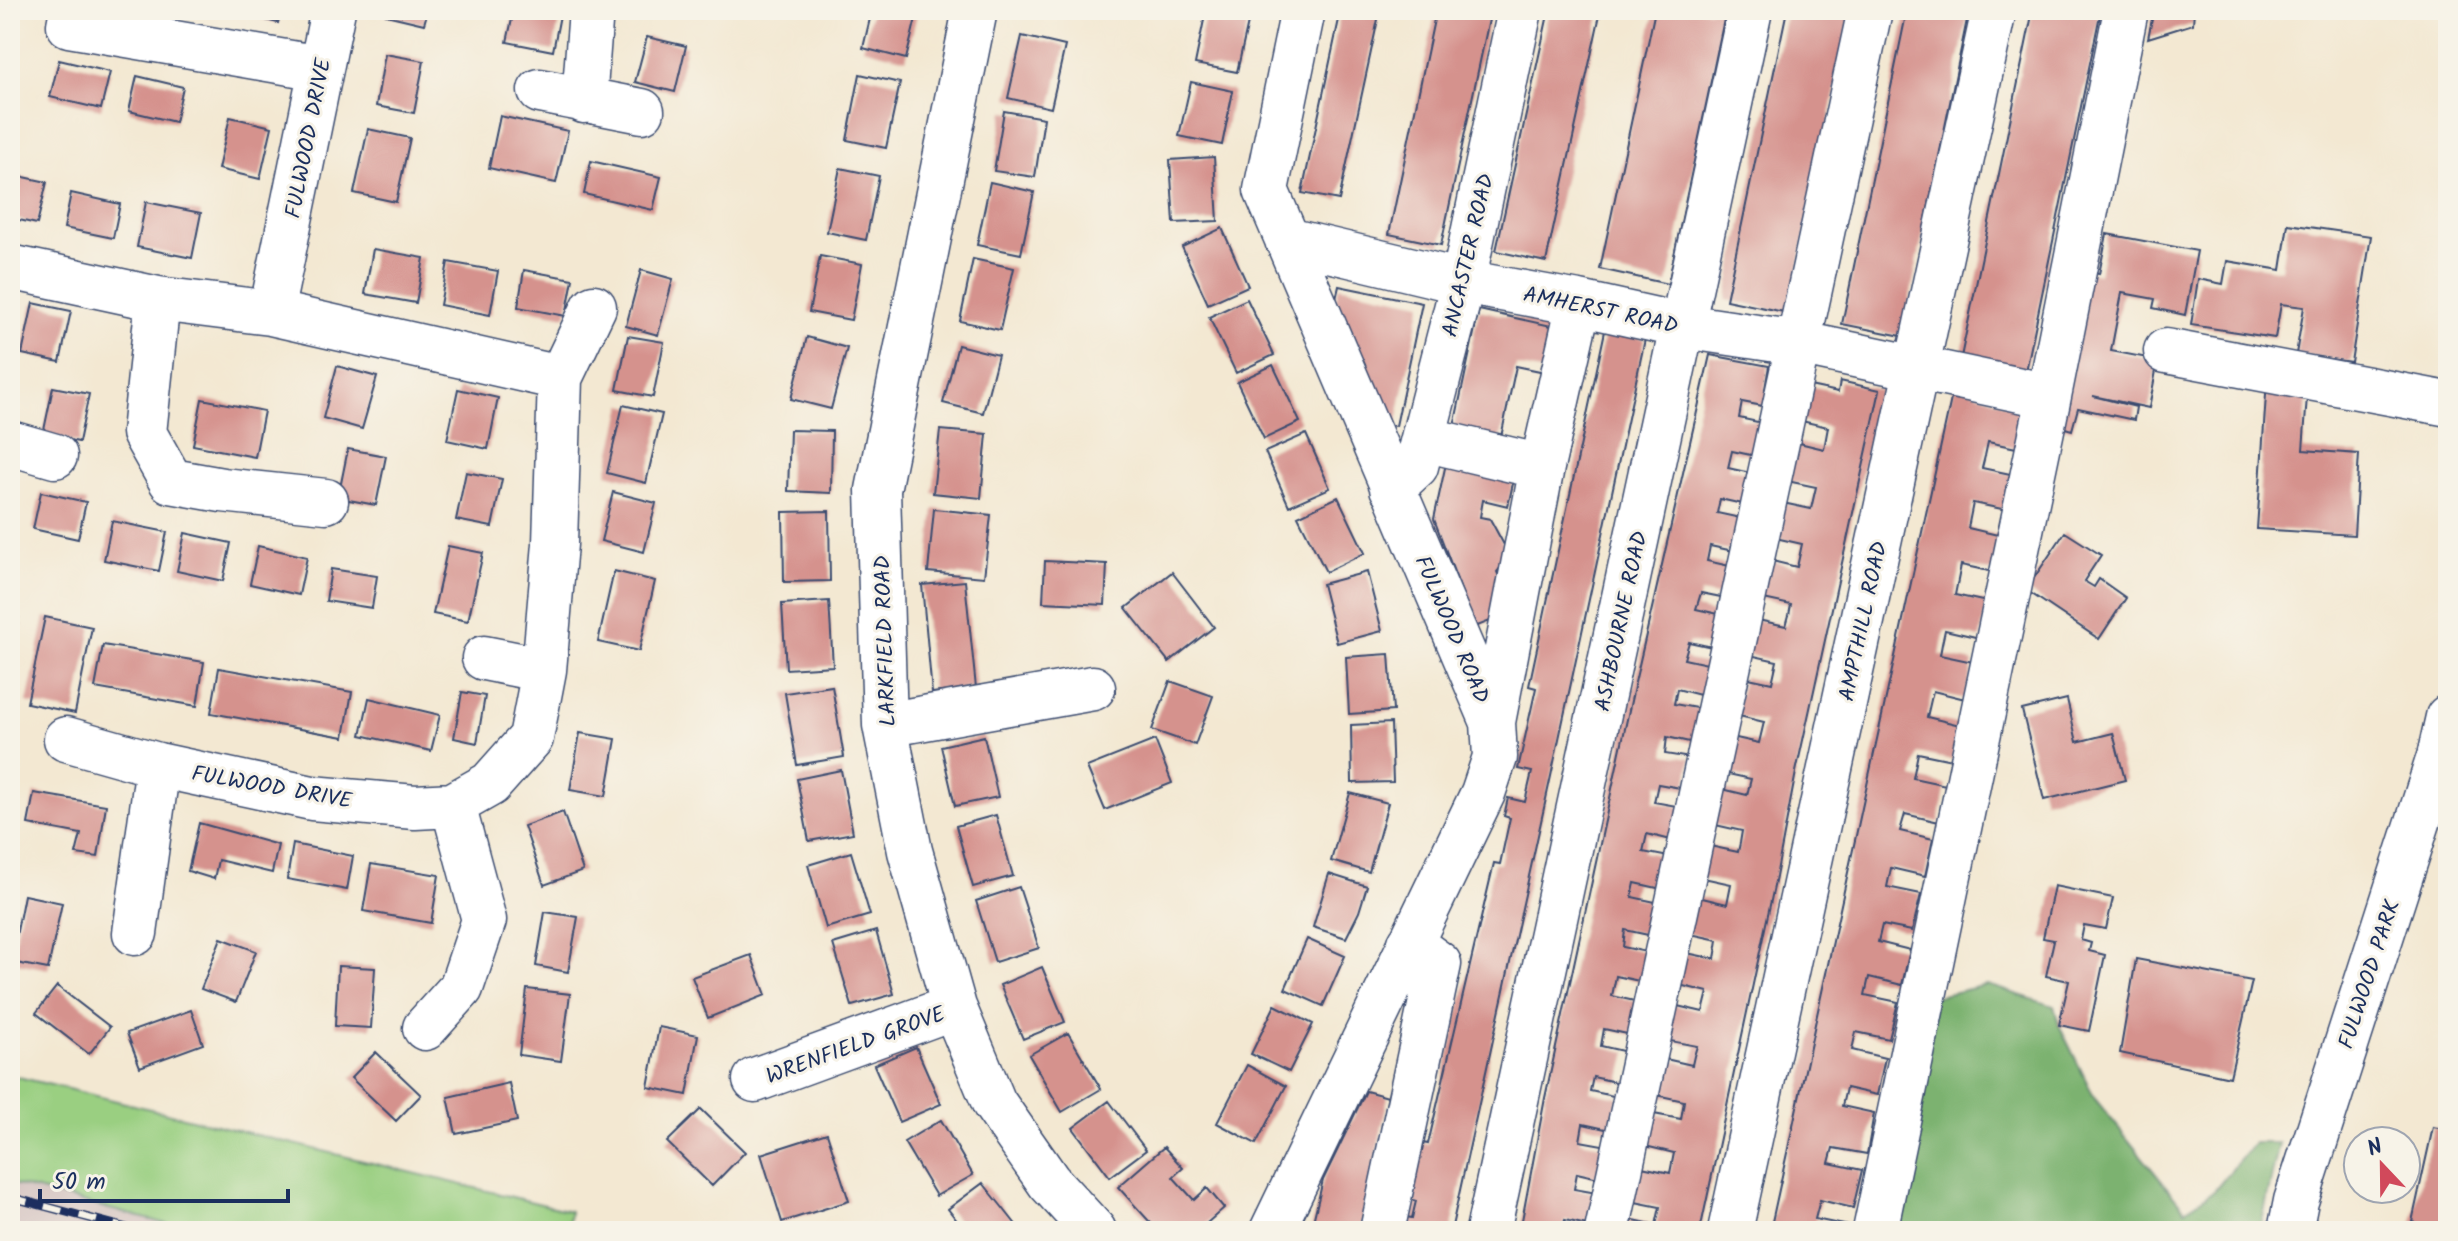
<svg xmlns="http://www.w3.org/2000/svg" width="2458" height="1241" viewBox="0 0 2458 1241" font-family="Kalam,sans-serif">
<rect width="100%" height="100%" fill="#f7f3e8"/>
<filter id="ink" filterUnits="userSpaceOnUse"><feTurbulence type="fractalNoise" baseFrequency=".0125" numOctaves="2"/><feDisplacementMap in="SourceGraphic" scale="16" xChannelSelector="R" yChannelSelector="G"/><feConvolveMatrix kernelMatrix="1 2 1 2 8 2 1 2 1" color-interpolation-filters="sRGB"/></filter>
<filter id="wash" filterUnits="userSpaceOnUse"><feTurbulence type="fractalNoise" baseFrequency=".006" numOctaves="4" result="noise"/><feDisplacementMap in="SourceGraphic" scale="32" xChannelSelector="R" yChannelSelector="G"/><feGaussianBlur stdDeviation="1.8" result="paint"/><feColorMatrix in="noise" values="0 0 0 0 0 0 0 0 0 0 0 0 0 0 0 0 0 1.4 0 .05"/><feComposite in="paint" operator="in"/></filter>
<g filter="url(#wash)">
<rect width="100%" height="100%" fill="#f3e8d2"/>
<path fill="#d1bfbe" d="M10,1183L192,1231H10Z"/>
<path fill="#9acf81" stroke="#5a7f70" stroke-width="2" d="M10,1075L570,1211L568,1231H193L10,1183Z"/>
<path fill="#7bb26f" stroke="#4b7066" stroke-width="2" d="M1987,985L2054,1006L2059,1025L2095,1099L2185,1210L2214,1191L2254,1143H2279L2260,1231H1878L1928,998Z"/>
<g id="blocks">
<path fill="#d5928d" d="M225,10H281L278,23Z
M387,10H428L424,24L386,15Z
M514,10H561L553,51L507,42Z
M872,10H918L906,59L863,48Z
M1033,10H1070L1068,18Z
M1206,10L1249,18L1237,72L1195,64Z
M1341,10H1380L1339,200L1302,193Z
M1436,10H1491L1441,245L1389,234Z
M1549,10H1601L1546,262L1496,251Z
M1655,10H1726L1668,284L1600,269Z
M1787,10H1852L1789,313L1726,300Z
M1907,10H1969L1902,336L1842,324Z
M2033,10H2101L2025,376L1960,362Z
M2154,10H2194L2193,24L2148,38Z
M1022,36L1065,46L1051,108L1008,98Z
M647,37L686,46L675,92L635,82Z
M385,54L424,61L414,113L376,106Z
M59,60L110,72L101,109L50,97Z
M860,74L900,83L886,148L847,140Z
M137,76L183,87L175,122L129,111Z
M1191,82L1233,91L1222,145L1179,136Z
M1004,111L1044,118L1035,177L994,171Z
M500,116L568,131L556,183L489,168Z
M230,117L272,127L260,179L218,169Z
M368,129L410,138L396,202L354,193Z
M1214,157L1218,221L1174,223L1170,160Z
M591,161L661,177L653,210L584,194Z
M840,168L879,176L866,240L827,232Z
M10,174L47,182L37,224L10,218Z
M990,182L1034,192L1021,254L977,245Z
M71,193L120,204L113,238L64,228Z
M146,202L201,213L192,258L137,247Z
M2288,224L2371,236L2351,362L2296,354L2304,307L2281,304L2275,338L2191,325L2198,279L2223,284L2227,261L2281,270Z
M1222,228L1248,286L1208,304L1182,247Z
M2107,234L2197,251L2185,315L2153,308L2155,299L2122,293L2111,351L2158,360L2149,408L2093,396L2136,407L2134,420L2078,408L2072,430L2051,424L2074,269L2099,274Z
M373,249L424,258L416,303L365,294Z
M820,256L862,264L851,320L809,312Z
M973,259L1014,268L1000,330L960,321Z
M448,262L498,271L490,315L440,305Z
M524,270L573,279L566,316L518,307Z
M641,270L673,279L658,335L626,326Z
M1339,286L1422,303L1396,426L1389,425L1336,299Z
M1247,299L1274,355L1236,373L1209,317Z
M33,303L71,311L60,362L22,354Z
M1479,310L1574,331L1564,376L1516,366L1497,456L1515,474L1508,506L1483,500L1480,517L1490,519L1510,556L1497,572L1513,612L1475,627L1434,519Z
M1605,331L1645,339L1551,776L1451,1231H1410L1411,1228L1399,1226L1401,1216L1412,1218L1416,1201L1398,1196L1412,1141L1428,1144L1494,863L1500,864L1510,818L1504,816L1508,798L1525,802L1532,772L1518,769L1536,688L1529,686Z
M628,336L664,342L653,397L617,390Z
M807,337L847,348L831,409L791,399Z
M958,345L998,355L983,413L943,403Z
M1710,355L1769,366L1765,389L1772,390L1768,407L1742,402L1739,418L1767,424L1760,457L1732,451L1728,468L1755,474L1747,505L1720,499L1717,513L1745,519L1738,552L1710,546L1707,561L1734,567L1726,598L1701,593L1696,609L1723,615L1717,648L1689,642L1684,659L1712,665L1704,696L1677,689L1674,704L1702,709L1694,743L1667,737L1665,754L1691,758L1686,789L1658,784L1654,802L1682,807L1675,841L1647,834L1643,852L1669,857L1662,889L1635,883L1632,897L1660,903L1653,936L1625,930L1623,947L1651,953L1644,982L1616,976L1612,996L1639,1002L1632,1035L1604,1029L1601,1046L1627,1052L1620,1083L1593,1077L1590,1091L1618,1097L1610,1130L1583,1124L1580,1141L1608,1146L1603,1179L1577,1173L1574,1189L1597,1193L1591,1226L1565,1220L1562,1231H1520L1545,1098L1634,687Z
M1273,365L1300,422L1264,439L1237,382Z
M337,366L377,377L362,429L323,418Z
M2267,380L2308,383L2303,450L2359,454L2354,535L2257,529Z
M1840,381L1880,390L1796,772L1776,877L1700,1231H1623L1625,1218L1656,1225L1660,1207L1630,1201L1637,1166L1670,1173L1674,1153L1641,1145L1648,1113L1681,1119L1684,1101L1652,1094L1661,1058L1692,1065L1694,1056L1697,1046L1665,1040L1673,1005L1703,1012L1708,992L1675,984L1682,952L1715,959L1718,940L1686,933L1694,896L1727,904L1731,884L1699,877L1705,845L1738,852L1740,843L1742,831L1711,824L1718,788L1747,795L1751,779L1719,772L1727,736L1759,743L1764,722L1735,715L1744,677L1772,683L1777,661L1745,654L1753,619L1786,626L1789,615L1791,605L1759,598L1768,560L1797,567L1799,558L1802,544L1771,537L1778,502L1811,509L1816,487L1787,481L1795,442L1824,449L1828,427L1797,420L1805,385L1838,392Z
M1954,385L2029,412L2021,449L1988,442L1985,456L1982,468L2015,475L2007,510L1973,503L1968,528L2002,536L1994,572L1961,565L1955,595L1987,602L1980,638L1945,630L1942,644L1940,655L1973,662L1965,699L1933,691L1927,717L1960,725L1952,760L1918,753L1913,778L1946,785L1939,822L1905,814L1900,831L1933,839L1925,876L1891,868L1887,887L1921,894L1912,931L1882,925L1878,942L1910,950L1902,985L1869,977L1865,995L1898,1002L1889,1039L1856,1032L1852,1050L1885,1058L1877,1095L1846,1088L1842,1106L1874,1113L1867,1154L1833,1148L1829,1163L1862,1170L1853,1208L1820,1200L1815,1219L1849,1226L1848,1231H1770Z
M53,387L89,394L79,442L43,435Z
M458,389L498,398L488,449L447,440Z
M202,399L264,411L255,457L193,445Z
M623,405L662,414L646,483L607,473Z
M790,430L832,431L831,493L788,491Z
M940,430L987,434L981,498L933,493Z
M1306,434L1330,488L1289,506L1265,452Z
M348,449L386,456L376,505L338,498Z
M466,472L502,479L492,527L456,520Z
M41,492L86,502L78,539L33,529Z
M613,492L656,503L644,552L601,541Z
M1338,497L1365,553L1326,572L1298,516Z
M934,509L991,515L984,577L928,572Z
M829,511L830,581L784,582L783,512Z
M112,521L167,532L159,571L104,560Z
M2065,532L2101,555L2084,581L2094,587L2099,579L2126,598L2099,639L2026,590Z
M185,533L231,543L223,581L177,571Z
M258,546L307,557L299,595L250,584Z
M448,546L483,553L468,621L433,614Z
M1045,561L1107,564L1105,605L1043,602Z
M331,569L377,576L372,608L326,601Z
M614,571L655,581L639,651L598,642Z
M1172,572L1214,627L1169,662L1126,608Z
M1367,572L1382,631L1337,643L1322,584Z
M965,581L976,688L932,693L922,585Z
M829,601L833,666L786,669L782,604Z
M10,616L19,618L12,659H10Z
M45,617L92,627L75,713L27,703Z
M103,645L204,662L197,706L95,688Z
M1389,654L1393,711L1349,714L1346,657Z
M219,668L352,692L344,737L211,713Z
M1170,681L1213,696L1195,745L1152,730Z
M832,686L844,757L797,765L785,693Z
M462,692L485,696L477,743L454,738Z
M369,698L440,715L431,751L361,735Z
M2067,699L2077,742L2113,733L2125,780L2044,800L2022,710Z
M1391,723L1393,782L1352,783L1351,725Z
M580,733L616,739L606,796L570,790Z
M984,736L998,797L955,806L941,746Z
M1155,740L1172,783L1105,810L1087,767Z
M841,770L853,833L809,841L797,779Z
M34,793L106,805L98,857L76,854L81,834L28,824Z
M1350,793L1388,803L1369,872L1331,861Z
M563,812L583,871L544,885L524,826Z
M996,815L1013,876L973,887L956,826Z
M199,823L278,845L272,873L218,860L214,879L188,871Z
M293,844L353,856L347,890L287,879Z
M851,852L870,915L826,928L808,865Z
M371,864L439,875L431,923L363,911Z
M1329,874L1367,886L1359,912L1346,938L1313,927Z
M2054,886L2113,898L2106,929L2084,925L2081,940L2091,943L2089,951L2105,955L2089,1031L2059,1025L2069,981L2046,976L2054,940L2043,938Z
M1019,887L1039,948L995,962L976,901Z
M24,895L62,903L48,969L11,962Z
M545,912L578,917L568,972L536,966Z
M876,931L894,994L852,1006L833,944Z
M221,938L256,951L236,1002L201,989Z
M1307,939L1345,956L1323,1006L1285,989Z
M751,955L766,995L708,1018L692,977Z
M2136,959L2252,981L2230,1077L2120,1053Z
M338,966L375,968L371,1028L335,1026Z
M1042,967L1065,1022L1023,1039L1000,985Z
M57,986L110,1027L89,1054L36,1013Z
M527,989L570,994L561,1061L519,1055Z
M1275,1005L1313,1024L1289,1072L1251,1054Z
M191,1010L203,1044L140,1067L127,1033Z
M659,1027L698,1035L687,1095L648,1087Z
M1068,1033L1101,1089L1062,1112L1029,1055Z
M916,1047L941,1104L899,1122L874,1065Z
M376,1052L421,1095L396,1121L351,1078Z
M1247,1065L1286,1086L1256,1144L1217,1123Z
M509,1083L517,1121L456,1134L448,1097Z
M1366,1091L1388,1097L1361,1231L1311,1230L1323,1180Z
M1109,1101L1146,1150L1110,1177L1073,1128Z
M701,1109L745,1152L712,1186L667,1142Z
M941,1120L973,1175L936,1196L904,1142Z
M2433,1127L2448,1130V1230L2412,1222Z
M827,1133L849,1201L782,1222L761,1154Z
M1164,1147L1183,1168L1173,1177L1194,1200L1207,1188L1224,1208L1198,1231H1158L1118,1187Z
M983,1183L1003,1208L1021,1231H965L948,1209Z"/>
</g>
</g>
<g filter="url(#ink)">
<use href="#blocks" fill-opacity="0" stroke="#3b4b6f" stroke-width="2"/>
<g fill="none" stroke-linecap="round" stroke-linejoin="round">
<defs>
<path id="minor" d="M72,10L69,25L320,68
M333,10L271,313L560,378
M975,10L878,490L885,725L910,851L954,1007L994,1103L1049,1182L1094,1231
M540,91L642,111
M584,101L591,10
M1287,240L1463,282L1579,303L1683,326L1798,343L2049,396L1875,1231
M10,267L158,299L271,313
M158,299L144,433L171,481L222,490L326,501
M2166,351L2448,404
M2049,396L2126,10
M1424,439L1542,467
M10,443L55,456
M1392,488L1416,466L1463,282L1520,10
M484,658L544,670
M1493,722L1542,467L1579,303
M885,725L1093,688
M66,739L158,765L312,798L415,807L453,805L490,784L531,738L544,670L555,544L560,378L594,307
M135,933L158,765
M425,1028L461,988L484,920L453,805
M755,1080L954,1007
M1272,1231L1483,793L1495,757L1493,722L1266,190L1303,10
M1382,1231L1439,964L1410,943
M1488,1231L1750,10
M1607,1231L1870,10
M1730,1231L1994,10
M2290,1231L2296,1201L2439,757L2448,717"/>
</defs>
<use href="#minor" stroke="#3b4b6f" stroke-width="47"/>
<use href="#minor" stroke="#fff" stroke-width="44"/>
<defs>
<path id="rail" d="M10,1197L138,1231
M10,1222L44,1231"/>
</defs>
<use href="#rail" stroke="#1b2f5e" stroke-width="9"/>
<use href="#rail" stroke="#f7f3e8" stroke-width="6" stroke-dasharray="18" stroke-linecap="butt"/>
</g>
</g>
<g text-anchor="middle" stroke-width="6" stroke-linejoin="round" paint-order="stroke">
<g font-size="22" fill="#1b2f5e" stroke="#f7f3e8">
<text transform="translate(307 138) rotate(-79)" y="8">FULWOOD DRIVE</text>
<text transform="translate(1467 255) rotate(-77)" y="8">ANCASTER ROAD</text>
<text transform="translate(1601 309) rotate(12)" y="8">AMHERST ROAD</text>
<text transform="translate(1620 621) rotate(-78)" y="8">ASHBOURNE ROAD</text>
<text transform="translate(1862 621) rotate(-78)" y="8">AMPTHILL ROAD</text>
<text transform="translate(1453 629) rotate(67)" y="8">FULWOOD ROAD</text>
<text transform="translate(884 641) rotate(-92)" y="8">LARKFIELD ROAD</text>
<text transform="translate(272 786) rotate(10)" y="8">FULWOOD DRIVE</text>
<text transform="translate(2368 974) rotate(-72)" y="8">FULWOOD PARK</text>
<text transform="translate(855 1044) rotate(-20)" y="8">WRENFIELD GROVE</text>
</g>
</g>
<rect width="2458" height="1241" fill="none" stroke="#f7f3e8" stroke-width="40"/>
<g transform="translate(2382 1165) rotate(338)"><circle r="38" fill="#f7f3e8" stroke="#9fa5b1" stroke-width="2"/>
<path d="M0-6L14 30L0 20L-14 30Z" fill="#d1495b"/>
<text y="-12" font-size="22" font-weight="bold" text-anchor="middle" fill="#1b2f5e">N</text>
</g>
<path d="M40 1189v12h248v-12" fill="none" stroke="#1b2f5e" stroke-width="4"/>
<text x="52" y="1189" font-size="24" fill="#1b2f5e" stroke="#f7f3e8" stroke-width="6" paint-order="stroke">50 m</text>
</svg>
